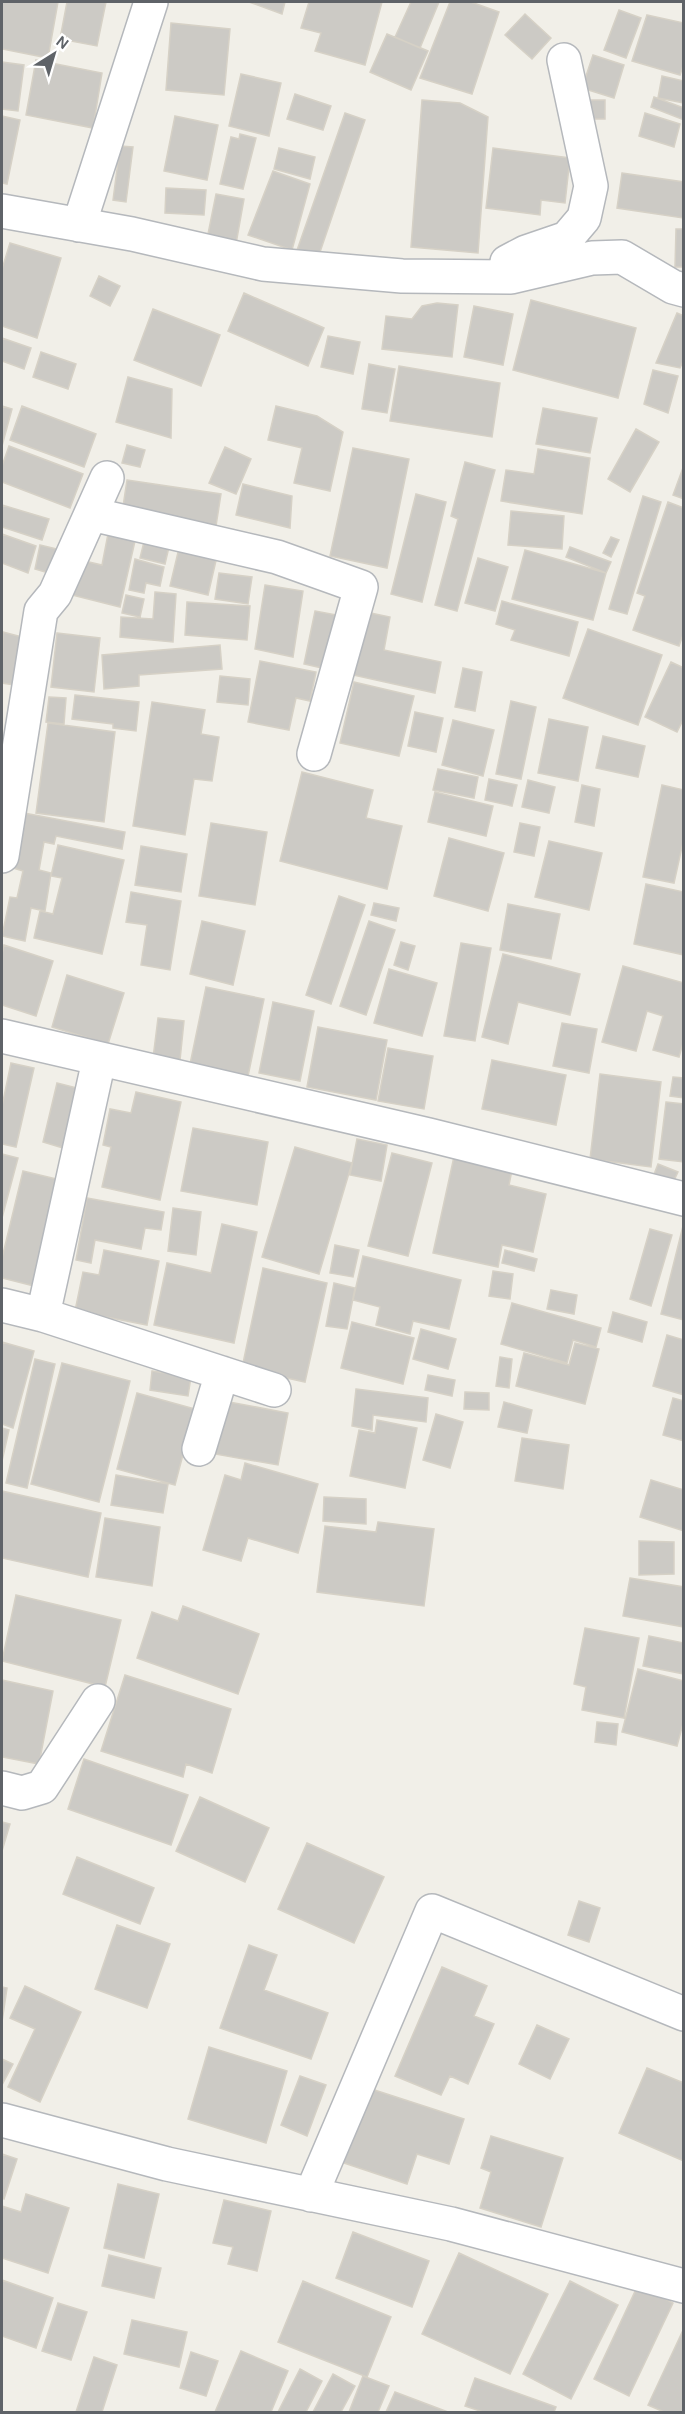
<svg xmlns="http://www.w3.org/2000/svg" width="685" height="2414" viewBox="0 0 685 2414" font-family="Karla,sans-serif">
<rect width="100%" height="100%" fill="#f1efe8"/>
<path fill="#cccac5" stroke="#d6d1c6" stroke-width="1.5" d="M2,2H58L48,58L2,49Z
M67,2H106L97,46L60,39Z
M249,2H285L282,14Z
M309,2H382L365,65L315,51L321,33L301,28Z
M411,2H439L420,48L395,37Z
M450,2H471L499,12L472,94L420,78Z
M619,10L641,18L626,58L604,50Z
M525,14L551,38L532,59L505,35Z
M647,15L684,23V63L680,75L632,61Z
M171,23L230,29L224,95L166,90Z
M387,34L428,51L411,90L370,72Z
M593,55L624,65L614,98L582,88Z
M36,60L102,73L93,128L26,115Z
M2,62L24,65L18,111L2,109Z
M241,74L281,83L269,136L229,126Z
M662,76L684,81V103L658,98Z
M295,94L331,106L323,130L287,119Z
M654,97L684,108V120L651,107Z
M422,100L460,103L488,117L478,253L411,247Z
M583,100H605V119H583Z
M345,113L365,120L319,255L295,256Z
M645,113L680,124L674,147L639,136Z
M2,116L20,120L7,184L2,183Z
M175,116L218,125L207,180L164,171Z
M240,134L256,138L243,189L220,184L231,137L239,139Z
M120,146L133,147L126,202L113,200Z
M279,148L315,157L310,179L274,169Z
M493,148L570,158L565,203L541,200L540,215L486,208Z
M273,171L310,184L292,250L248,235Z
M622,173L684,182L683,218L617,208Z
M166,188L206,190L204,215L165,213Z
M216,194L244,199L236,244L207,239Z
M676,229H684V267H675Z
M10,243L61,258L37,338L2,326V269Z
M99,276L120,286L110,306L90,296Z
M244,293L324,328L308,366L228,331Z
M531,300L636,328L618,398L513,370Z
M437,303L458,305L452,357L382,349L386,316L412,319L422,306Z
M474,306L513,314L503,365L464,357Z
M153,309L220,335L201,386L134,360Z
M677,313L684,316V359L680,368L656,363Z
M328,336L360,342L353,374L321,367Z
M2,338L31,348L24,369L2,361Z
M41,352L76,364L68,389L33,377Z
M369,364L395,369L387,413L362,409Z
M399,366L500,383L492,437L390,421Z
M653,370L678,376L668,413L644,404Z
M128,377L172,389L171,438L116,422Z
M2,406L12,409L2,446Z
M22,406L96,434L84,467L10,440Z
M276,406L317,416L343,432L330,491L294,483L302,448L268,440Z
M543,408L597,418L590,453L536,444Z
M636,429L659,442L630,492L608,479Z
M127,445L145,450L140,467L122,463Z
M9,446L83,474L70,508L2,482V466Z
M225,447L251,459L236,494L209,483Z
M353,448L409,459L387,568L330,556Z
M538,449L590,458L582,514L501,501L506,470L534,474Z
M465,462L495,470L457,611L435,605L458,519L451,516Z
M684,465V499L673,495Z
M127,480L221,494L216,526L122,513Z
M243,484L292,496L290,528L236,515Z
M416,494L446,502L422,602L391,594Z
M643,496L661,502L627,614L609,609Z
M668,502L684,508V632L679,646L633,630L645,596L637,593Z
M2,505L49,519L42,540L2,527Z
M511,511L564,516L562,549L508,545Z
M2,534L36,546L28,573L2,563Z
M108,534L135,541L120,607L72,595L80,560L102,565Z
M611,537L619,540L611,557L603,553Z
M144,542L169,547L165,564L140,558Z
M180,544L218,552L208,595L170,586Z
M40,545L57,549L52,574L35,569Z
M570,547L611,562L606,573L566,557Z
M525,550L606,573L593,620L512,599Z
M478,558L508,567L495,611L465,603Z
M135,559L164,567L160,586L146,583L144,593L129,590Z
M219,573L252,577L248,604L215,599Z
M265,585L303,591L293,657L255,649Z
M155,592L176,594L173,642L120,637L121,617L153,619Z
M126,595L144,599L140,617L122,613Z
M502,601L578,622L569,656L511,640L515,630L496,624Z
M187,602L250,606L247,640L185,635Z
M315,611L342,616L331,670L304,664Z
M366,612L390,617L384,650L441,662L435,693L353,675Z
M588,629L662,655L638,725L563,698Z
M3,632L26,638L14,685L2,683Z
M57,633L100,638L94,692L51,687Z
M220,645L222,669L139,675V686L104,689L102,655Z
M260,661L316,672L310,701L296,698L289,730L248,722Z
M671,662L684,668V718L677,732L645,717Z
M463,668L482,672L475,711L455,707Z
M220,676L250,679L248,705L217,702Z
M354,682L414,696L399,756L340,743Z
M75,695L139,702L136,731L113,728V724L72,719Z
M49,697L66,698L64,724L46,722Z
M511,701L536,707L521,779L496,774Z
M152,702L205,710L201,734L219,737L212,781L194,779L185,835L133,826Z
M415,712L443,718L436,752L408,746Z
M549,719L588,727L578,781L538,773Z
M453,720L494,730L483,776L442,765Z
M48,723L115,732L104,822L36,813Z
M603,736L645,746L638,777L596,768Z
M438,769L478,777L474,798L433,790Z
M302,772L373,790L366,818L402,826L387,889L280,861Z
M489,779L517,785L512,806L485,800Z
M528,780L555,787L549,813L522,807Z
M582,785L600,789L594,826L575,822Z
M662,785L684,790V838L674,883L643,877Z
M435,792L493,806L486,836L428,822Z
M24,813L125,832L122,849L56,836L54,844L44,842L39,870L51,873L45,911L31,908L25,941L2,936L10,897L17,898L23,871L13,868Z
M211,823L267,832L255,905L199,896Z
M520,823L540,827L534,856L514,852Z
M449,838L504,853L488,911L434,896Z
M549,841L602,853L589,910L535,897Z
M58,845L124,860L102,954L34,938L40,911L53,914L62,878L51,876Z
M141,846L187,854L181,892L135,885Z
M646,884L684,892V955L634,944Z
M131,892L181,901L170,970L141,965L147,925L126,922Z
M339,896L365,905L331,1004L306,995Z
M374,903L399,908L396,921L371,915Z
M508,904L560,914L551,959L500,950Z
M202,921L245,931L233,985L190,974Z
M369,921L395,930L366,1015L340,1006Z
M401,942L415,946L408,970L394,965Z
M461,943L491,948L475,1041L444,1036Z
M4,945L53,961L36,1016L2,1005V954Z
M503,954L580,974L570,1015L518,1002L508,1044L482,1037Z
M623,966L684,983V1040L679,1057L653,1050L663,1016L647,1011L636,1051L602,1042Z
M389,969L437,983L422,1036L374,1023Z
M67,975L124,993L108,1044L52,1027Z
M206,987L264,999L247,1081L189,1069Z
M273,1002L314,1011L300,1081L259,1073Z
M158,1018L184,1021L179,1070L152,1066Z
M562,1023L597,1029L589,1073L553,1066Z
M318,1027L387,1040L376,1100L307,1087Z
M388,1048L433,1056L424,1109L378,1101Z
M492,1060L566,1075L556,1125L482,1109Z
M11,1063L34,1068L16,1147L2,1144V1106Z
M600,1074L661,1082L651,1167L590,1159Z
M673,1077L684,1078V1098L670,1096Z
M57,1083L77,1088L63,1148L43,1142Z
M136,1092L181,1102L160,1200L102,1187L111,1147L103,1145L110,1109L131,1113Z
M666,1102L684,1104V1162L659,1159Z
M193,1128L268,1142L257,1205L181,1191Z
M357,1139L387,1145L381,1181L350,1175Z
M295,1147L352,1163L319,1274L262,1257Z
M455,1152L513,1165L509,1185L546,1194L533,1252L502,1245L498,1267L433,1253Z
M392,1153L432,1163L408,1256L368,1246Z
M2,1154L18,1158L2,1218Z
M658,1164L678,1172L670,1189L651,1182Z
M23,1171L65,1181L38,1287L2,1278V1258Z
M87,1198L164,1212L161,1230L145,1228L141,1249L95,1240L91,1263L76,1260Z
M173,1208L201,1212L196,1255L168,1251Z
M684,1222V1320L661,1314Z
M222,1224L257,1232L234,1343L154,1325L167,1263L211,1273Z
M650,1229L672,1235L651,1306L630,1299Z
M335,1245L359,1250L353,1277L330,1273Z
M104,1250L159,1261L147,1325L75,1311L83,1272L99,1275Z
M505,1250L537,1259L534,1271L502,1263Z
M363,1256L461,1280L449,1329L413,1321L410,1334L376,1325L380,1307L353,1300Z
M263,1268L327,1283L305,1382L242,1368Z
M493,1271L513,1274L510,1299L489,1296Z
M334,1283L355,1288L347,1329L326,1326Z
M551,1290L577,1295L574,1314L547,1309Z
M512,1303L601,1328L596,1347L573,1340L567,1363L501,1344Z
M613,1312L647,1322L642,1342L608,1332Z
M352,1322L414,1338L403,1384L341,1368Z
M421,1329L456,1339L448,1369L413,1359Z
M667,1335L684,1340V1395L653,1386Z
M2,1342L34,1351L13,1428L2,1424Z
M575,1343L599,1349L585,1404L516,1386L524,1353L569,1365Z
M500,1357L512,1359L509,1388L496,1386Z
M35,1359L55,1364L27,1488L6,1483Z
M62,1363L130,1381L99,1502L31,1484Z
M152,1371L191,1377L188,1396L150,1390Z
M428,1375L455,1380L452,1396L425,1390Z
M356,1389L428,1398L426,1422L373,1415L372,1430L352,1426Z
M465,1392L489,1393V1410L464,1409Z
M137,1393L195,1409L175,1485L117,1469Z
M673,1398L684,1401V1441L663,1435Z
M224,1401L288,1413L278,1465L215,1454Z
M504,1402L532,1410L527,1433L498,1427Z
M436,1414L463,1422L450,1468L423,1460Z
M377,1420L417,1428L405,1488L350,1476L359,1430L375,1433Z
M2,1428L9,1430L2,1461Z
M522,1438L569,1445L563,1489L515,1481Z
M245,1463L318,1484L298,1553L248,1538L241,1561L203,1550L225,1475L241,1480Z
M116,1475L168,1484L163,1513L111,1505Z
M651,1480L684,1490V1531L640,1517Z
M2,1491L101,1513L88,1577L2,1558Z
M324,1497L366,1499V1524L323,1521Z
M105,1518L160,1527L152,1586L96,1577Z
M378,1522L434,1529L424,1606L317,1592L325,1526L376,1532Z
M639,1541L674,1542V1574L639,1575Z
M630,1578L684,1587V1627L623,1616Z
M16,1595L121,1620L105,1687L2,1661Z
M183,1606L259,1634L238,1694L137,1658L152,1612L178,1621Z
M585,1628L639,1638L624,1718L582,1710L586,1687L574,1684Z
M649,1636L684,1643V1674L643,1666Z
M638,1669L684,1681V1720L677,1746L622,1732Z
M125,1675L231,1709L212,1773L186,1764L183,1777L101,1751Z
M2,1680L53,1691L39,1764L2,1757Z
M597,1722L618,1724L616,1745L595,1742Z
M84,1759L188,1795L171,1845L68,1809Z
M200,1797L269,1828L245,1882L176,1851Z
M2,1822L10,1824L2,1851Z
M307,1843L384,1877L354,1943L278,1909Z
M77,1857L154,1888L140,1924L63,1894Z
M579,1901L600,1908L589,1942L568,1935Z
M117,1925L170,1944L147,2008L95,1989Z
M249,1945L277,1955L264,1990L328,2013L311,2059L220,2028Z
M442,1967L487,1986L474,2016L494,2024L468,2084L450,2076L441,2095L395,2076Z
M25,1986L81,2012L40,2102L8,2087L35,2029L10,2018Z
M2,1987L7,1988L2,2022Z
M537,2025L569,2039L550,2079L519,2064Z
M209,2047L287,2071L266,2143L188,2119Z
M2,2059L13,2064L2,2085Z
M647,2068L684,2083V2161L619,2133Z
M300,2076L326,2085L307,2136L281,2125Z
M356,2084L464,2119L449,2164L417,2154L407,2184L332,2159Z
M491,2136L563,2158L541,2227L480,2208L491,2172L481,2168Z
M2,2154L17,2159L4,2199L2,2198Z
M118,2184L159,2194L144,2258L104,2248Z
M26,2194L69,2208L48,2273L2,2258V2206L21,2212Z
M224,2200L271,2211L257,2271L228,2264L233,2247L213,2243Z
M353,2232L429,2261L412,2307L336,2278Z
M459,2253L548,2294L510,2374L422,2334Z
M109,2255L161,2268L154,2298L102,2286Z
M2,2280L53,2298L36,2348L2,2336Z
M303,2281L391,2317L367,2377L278,2342Z
M570,2281L618,2305L571,2399L523,2374Z
M638,2285L673,2303L629,2396L594,2379Z
M58,2303L87,2312L71,2360L42,2351Z
M132,2320L187,2332L179,2367L124,2354Z
M684,2328V2412H664L648,2405Z
M241,2351L288,2371L271,2412H215Z
M191,2352L218,2361L206,2396L180,2388Z
M94,2357L117,2365L102,2412H76Z
M300,2369L322,2381L306,2412H278Z
M333,2374L355,2386L341,2412H313Z
M363,2376L389,2386L378,2412H349Z
M475,2378L556,2407L554,2412H483L465,2406Z
M395,2392L448,2412H386Z"/>
<g fill="none" stroke-linecap="round" stroke-linejoin="round">
<defs>
<path id="minor" d="M2,211L132,234L263,264L402,276L511,277L592,258L622,257L673,287L684,290
M79,225L151,2
M507,262L526,252L567,238L584,218L591,186L564,60
M91,514L277,557L361,587L314,754
M2,856L41,611L55,594L107,478
M2,1036L429,1135L684,1199
M99,1060L43,1315L274,1390
M2,1305L43,1315
M199,1449L222,1373
M2,1788L22,1793L42,1787L98,1701
M2,2120L167,2164L451,2224L684,2286
M311,2195L432,1911L684,2014"/>
</defs>
<use href="#minor" stroke="#b5b8bc" stroke-width="36"/>
<use href="#minor" stroke="#fff" stroke-width="33"/>
</g>
<rect width="685" height="2414" fill="none" stroke="#5f6368" stroke-width="6"/>
<g transform="translate(54 54) rotate(37)" stroke="#ffffff" stroke-width="4.5" paint-order="stroke">
<path d="M0-4.5L10 22L0 15L-10 22Z" fill="#5f6368"/>
<text y="-9" font-size="16" font-weight="bold" text-anchor="middle" fill="#5f6368">N</text>
</g>
</svg>
